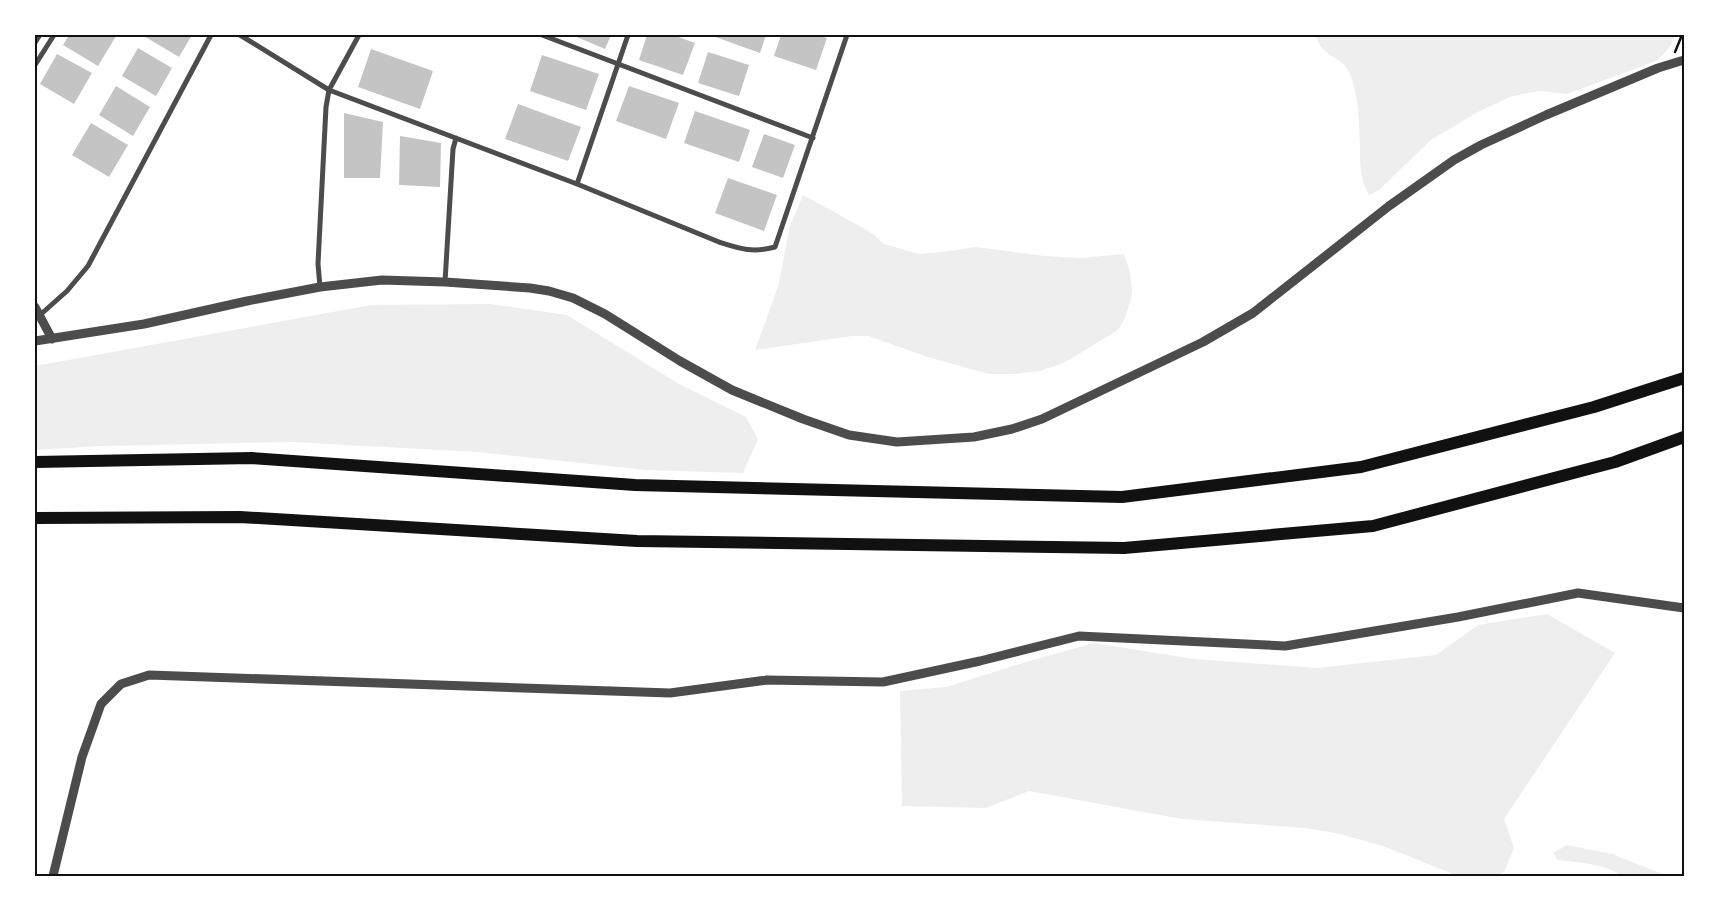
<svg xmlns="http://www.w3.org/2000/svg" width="1719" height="911" viewBox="0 0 1719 911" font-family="'Fira Sans Condensed',sans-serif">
<rect width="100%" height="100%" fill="#fff"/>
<path fill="#eee" d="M1316,35H1676C1671,46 1665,54 1656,61L1567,94L1542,91L1527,93L1510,97L1478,112L1431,140L1379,190L1369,195C1360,180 1360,164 1360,147C1359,122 1359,97 1350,74C1342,54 1322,60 1316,35Z
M803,195L856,224L873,234L884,244L919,254L950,251L975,247L1045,256L1081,258L1124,254L1130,272L1132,289L1131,300L1124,320L1118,330L1064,363L1040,371L1014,374H989L931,358L868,336H852L755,350L778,287L790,226Z
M490,304L567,315L679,384L746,417L758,439L743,473L646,470L478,452L291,442L101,446L35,450V366L371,305Z
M1547,614L1615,653L1504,819L1514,848L1504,872L1494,876H1458L1383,846L1336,833L1305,828L1182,819L1029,791L986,808L902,806L900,691L946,687L1026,662L1094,643L1194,659L1317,668L1436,655L1478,625Z
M1567,845L1612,854L1668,876H1620C1608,864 1575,862 1558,860L1553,853Z"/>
<path fill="#c4c4c4" d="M69,35H114L116,36L98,66L63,45Z
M142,35H192L179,57Z
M572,35H611L605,49Z
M647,35H673L695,43L683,75L639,60Z
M710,35H766L760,53Z
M781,35H819L827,38L816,70L774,56Z
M138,48L172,68L156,96L122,76Z
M371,49L433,71L420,109L358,87Z
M708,52L749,65L739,96L698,83Z
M57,54L92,73L74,104L40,84Z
M542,55L599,74L586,110L530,91Z
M116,86L150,107L133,136L99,115Z
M629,86L679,103L666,139L616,121Z
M518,104L581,127L568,161L505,139Z
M695,111L750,130L739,162L684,143Z
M344,113L383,122L380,178H344Z
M91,123L128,145L109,177L72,155Z
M764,134L795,145L783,178L752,167Z
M400,136L441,143L440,187L399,185Z
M728,178L777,195L764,231L715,213Z"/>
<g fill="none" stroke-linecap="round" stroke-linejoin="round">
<path stroke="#111" stroke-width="2.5" d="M1675,52L1682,35"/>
<path stroke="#4c4c4c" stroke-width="4.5" d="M35,43L40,35"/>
<path stroke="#4c4c4c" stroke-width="5" d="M240,35L329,90L577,184L719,242C741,249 753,253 775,247L847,35
M542,35L813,138
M35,65L54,35
M577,184L628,35
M445,282L453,149L456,138
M320,287L318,264L326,107L329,90L359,35
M40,315L67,291L88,266L211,35"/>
<path stroke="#4c4c4c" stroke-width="9" d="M35,307L52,339
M35,341L144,324L247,301L320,287L382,280L445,282L530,288L549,291L573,298L605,314L680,361L732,390L803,419L849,435L897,442L974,437L1012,429L1042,419L1203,342L1253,313L1389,206L1454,160L1481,145L1546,115L1658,68L1684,60
M53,876L82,757L101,704L121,684L149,675L670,693L767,680L883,682L980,661L1079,636L1285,646L1458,617L1578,593L1684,608"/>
<path stroke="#111" stroke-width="12" d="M35,462L252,458L635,485L1122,497L1361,467L1594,407L1684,378
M35,518L240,517L637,541L1124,548L1373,526L1615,462L1684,437"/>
</g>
<rect width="1719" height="911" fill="none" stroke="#ffffff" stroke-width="72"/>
<rect x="36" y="36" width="1647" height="839" fill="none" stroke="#111" stroke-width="2"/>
</svg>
